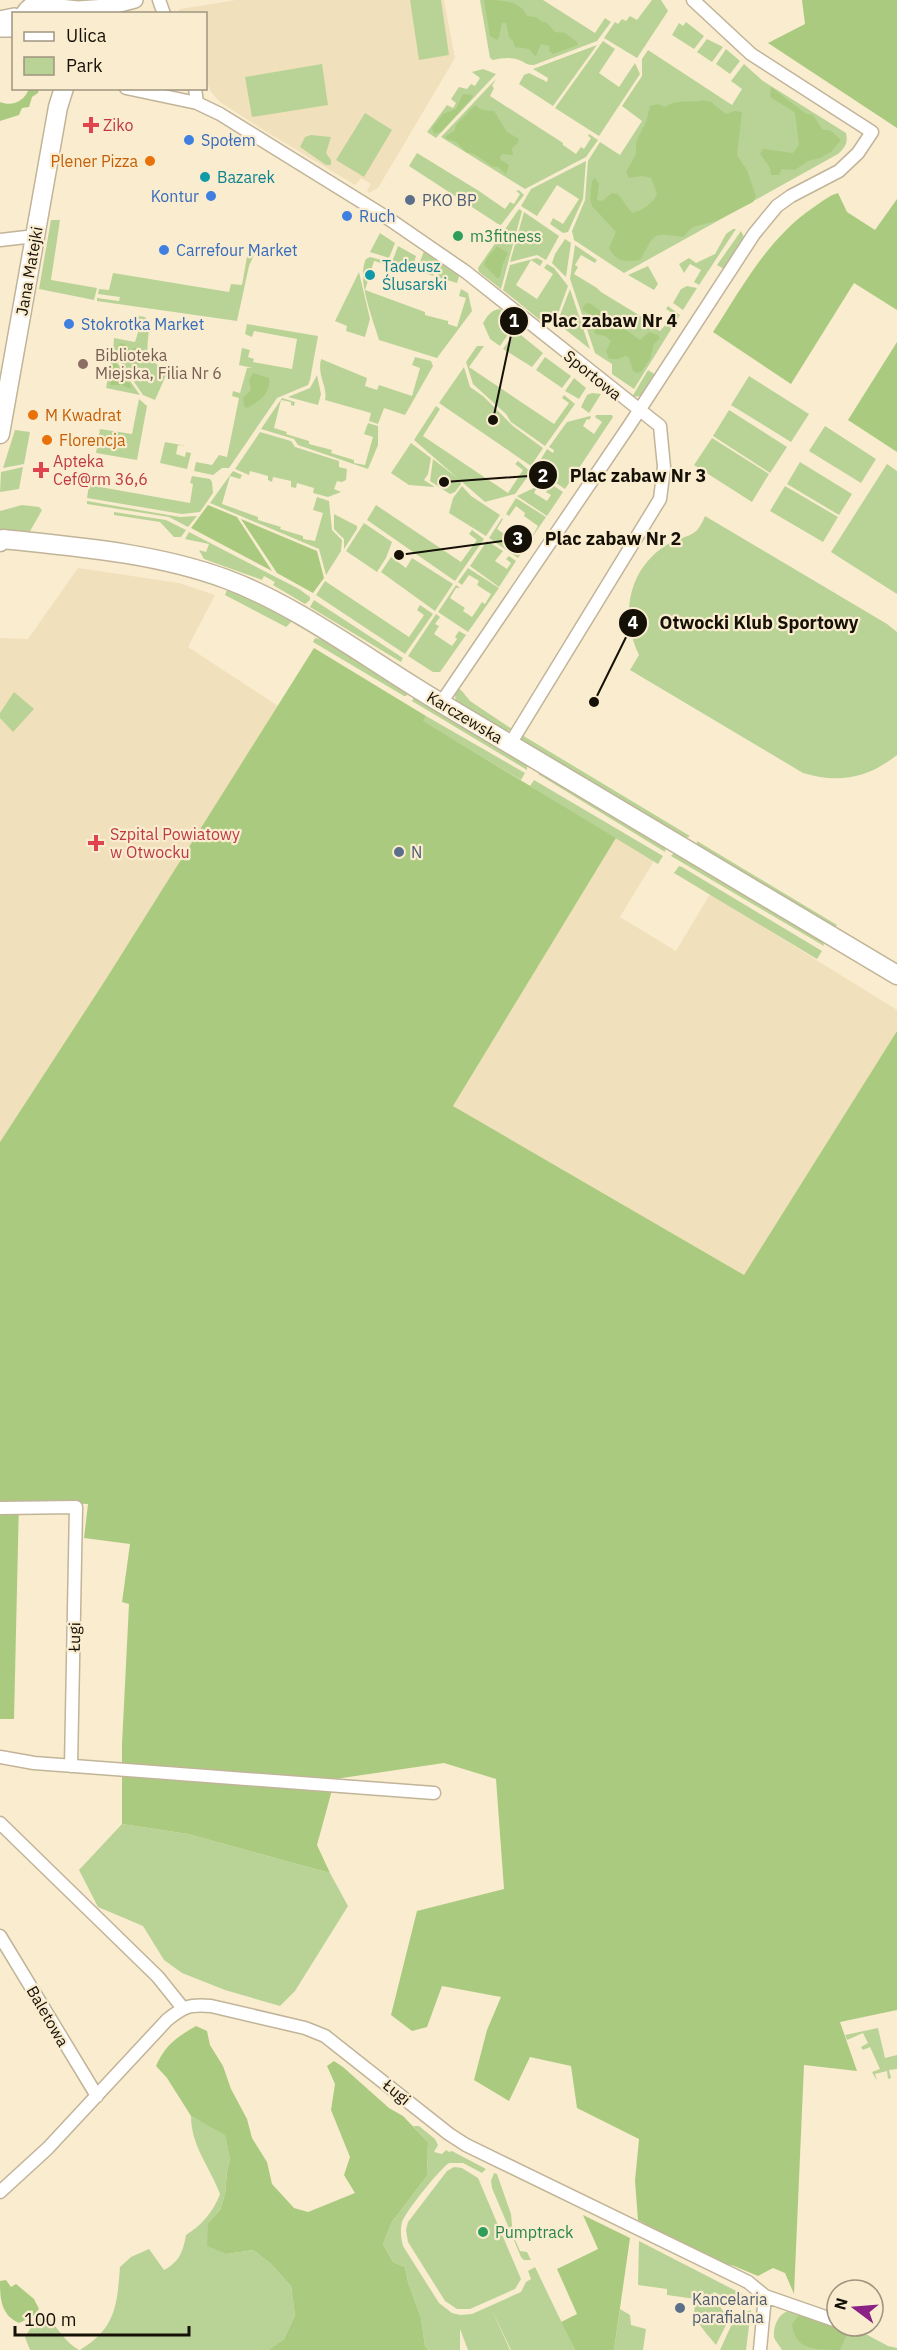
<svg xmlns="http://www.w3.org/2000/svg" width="897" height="2350" viewBox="0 0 897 2350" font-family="'IBM Plex Sans',sans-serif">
<rect width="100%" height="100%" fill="#faeccf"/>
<path fill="#f1e0bc" d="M236,0H444L455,58L378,188L369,193L367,190L371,184L361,178L355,185L265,131L220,102L211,92L206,81V14H176L180,9Z
M78,568L179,583L215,595L188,647L278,706L106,979L0,1142V638L28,639Z
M616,838L654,861L620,917L676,951L710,894L897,1010V1031L744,1275L453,1106Z"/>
<path fill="#b9d397" d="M410,0H441L449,55L419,60Z
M480,0H543L595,33L605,18L611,22L597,41L534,65C527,65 526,63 519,60C510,57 502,58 493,60L490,58Z
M652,0H661L668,11L637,58L604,38L615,22L618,24L622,19L626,21L630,16L637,20Z
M686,22L704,36L694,49L672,35L679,23L683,26Z
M707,39L723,47L712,62L697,52Z
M603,41L615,49L599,73L619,87L635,63L640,74L599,136L555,108Z
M597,45L553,106L519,84L524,75L529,73L547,82L548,78L533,69Z
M726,49L740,61L730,74L716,64Z
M648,50L732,105L742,89L731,81L744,64L763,81L846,133C848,142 846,147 838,154L624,273L574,240L572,231L585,200L588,161L600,142L620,155L642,121L622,106L642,76V59Z
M322,64L328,105L252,117L245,77Z
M483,69L496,74L436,138L427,132L447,105L453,108L456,103L451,99L459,87L467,89L471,84L475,86L480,78L472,72Z
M496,79L492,86L494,88L490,96L563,143V145L576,154L581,147L584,149L591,138L588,136L589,134L598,140L586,157L525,189L441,137Z
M365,113L392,130L364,177L336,160Z
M311,135L331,137L326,153L331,160V165H326L300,147L305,137Z
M417,153L479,191L505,209L510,202L514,204L520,194L516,191L519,190L524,195L501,225L498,224L409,166Z
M586,161L583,199L568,232L563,233L550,224L553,218L563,224L579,199L557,185L537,216L521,206L531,189Z
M519,209L522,211L501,289L479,272L478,268Z
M524,212L559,236L546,260L537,255L510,262Z
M51,220H60L51,280L97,288L94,300L39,289Z
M733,229H736L699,285L694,282L701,270L690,264L684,273L679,264L689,258L696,263L715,254L726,234Z
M741,231L744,237L724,269L717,265Z
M380,233L395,243L389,258L370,252Z
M565,239L571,243L566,277L552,263L555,254Z
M575,245L597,260L595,263L581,255L575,265L578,267L574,274L597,288L601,292L647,320L646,322L660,331L666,324L669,325L675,315L666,309L668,306L680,315L634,389L612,374V364L595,353L570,279Z
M398,246L416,256L412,269L392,262Z
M248,251L254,255L249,266L237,321L97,301V298L119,301L120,297L98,294L99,289L109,290L113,273L229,292L231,284L242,285Z
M424,251L437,259L438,263L433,276L417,270Z
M370,257L385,261L384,264L374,261L365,290L425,312V315L448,321V324L457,327L466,298L459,296L461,289L468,293L472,311L437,358L379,340C373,319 356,279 366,259Z
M537,258L543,261L540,266L531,260L516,285L537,299L553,274L544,268L547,264L554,268L568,286L555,322L549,318L540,320L503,290L510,265Z
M442,263L459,276L457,283L437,277Z
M648,266L658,284L654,290L628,275Z
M359,272L370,319L365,337L346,331L347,326L335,321Z
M687,286L697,288L683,310L673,303L681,289Z
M570,289L590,349L557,323Z
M500,309L504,313L500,319L512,329L500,346L490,339L483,323C488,315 491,310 500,309Z
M139,316L145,317C154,328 144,342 149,355C152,362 162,368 167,373L155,400L143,395L113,351L114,338L135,342L141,323L138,322Z
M247,324L318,336L310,380L308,385L277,398L229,468H222L213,475L194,471L196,462L212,465L219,455L227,457L239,398L232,396L233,391L240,393L247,368H252L239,365L242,348L250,350L248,357L254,359L253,362L292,369L297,339L254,331L252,337L245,334Z
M516,331L543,353L532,367L503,349Z
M477,346H484L469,367L554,424L569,403L562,398L564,395L575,404L545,446L511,422L506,414L473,384L466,362Z
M112,355L140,395L106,388Z
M415,357L431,361L433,366L405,415L384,408L378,424L369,421L371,413L325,400C328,386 317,377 321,359L367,378L365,386L377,390L379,385L412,396L420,368L412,365Z
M545,357L571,376L562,388L536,370Z
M464,367L470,387L483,396L513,426L543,448L531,466L439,403Z
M648,370L656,375L641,396L632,397Z
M317,375L321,394L318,405L288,397L310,388Z
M749,376L809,414L791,442L731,405Z
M574,378L586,388L579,399L565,391Z
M592,393L601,394L589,413L581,407L587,395Z
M282,398L295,402L294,406L291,405V402L281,400L274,428L287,432L286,434L309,441V444L332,450L331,453L354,460V463L365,465L373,437L364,434L368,423L378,426V445L368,469L298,445L294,439L261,429Z
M139,399L147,406L137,460L96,453L100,429L132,434Z
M436,406L440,409L423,436L508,493L523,470L515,464L518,461L531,472L515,494L485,502L414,440Z
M729,410L787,447L770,473L713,436Z
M596,415H612L613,417L565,489L535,469L547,449L553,453L554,450L549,447L567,422L590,416L591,417L589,420L587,419L583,426L594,434L602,422L595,417Z
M825,426L876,459L861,483L809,451Z
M15,430L30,432L24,464L3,468Z
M260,432L291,441L295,447L339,461V467L347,469L346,480L342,482L337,481L334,489L341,492L328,497L313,493L314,488L297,483L296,488L291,487V481L273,477L272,482L268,480V476L250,471L249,475L235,469Z
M712,438L769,474L752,502L694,465Z
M165,442L187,446L178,445L176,454L185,457L186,452L191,453L187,469L160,463Z
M411,443L431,458L428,474L424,480L435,487L409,485L391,473Z
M433,459L460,480L461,484L455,492L450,494L430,481Z
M800,462L852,494L839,515L787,484Z
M887,464L897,471V594L831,552Z
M23,467L19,489L0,492L1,472Z
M233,471L242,475L240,479L230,476L222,504L258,517V520L281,527L280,529L303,536V539L315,541L323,513L313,510L317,497L329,501L332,530L342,540L341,551L326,575L319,549L210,503Z
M192,476L210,479L212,482L213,493L200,512L182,514L87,498L89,485L190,503L193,484L190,483Z
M543,482H548L563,492L547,516L517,496L538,486L534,493L547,501L551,495L546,492L548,488L542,485Z
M462,486L471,496L500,515L486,536L449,513L453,498Z
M785,486L838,517L823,542L770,511Z
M516,498L546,517L518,558L489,538L502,518L503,519L497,529L512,539L510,542L520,548L530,534L533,535L538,526L524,516L525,513L516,506L509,516L506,514Z
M87,501L180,517L197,516L188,527L169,517L87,504Z
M22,505L39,507L42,510L29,533L0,531V511Z
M376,505L461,562L477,540L469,534L472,530L484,539L455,581L367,520Z
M114,512L166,520L186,530L181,537H174L160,522L114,515Z
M334,514L357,526V529L344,549V539L334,529Z
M705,516L887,624L897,632V755C868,778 839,784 803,773L630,670L639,655C620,616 628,570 665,546C673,540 689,537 695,532C699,529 703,521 705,516Z
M364,523L392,542L386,558L377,572L346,551Z
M189,532L299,589L310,597V600L305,604L273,585L275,582L264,576L262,580L204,559L199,550L206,552L209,544L185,539Z
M487,541L503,551L495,561L507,569L511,563L506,559L509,556L516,561L499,587L470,566Z
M391,557L406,568L412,558L453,584L435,611L381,572Z
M468,568L499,588L468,632L438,612L456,585L460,588H456L450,598L465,608L463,611L472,617L482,602L485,604L491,594L477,585L479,581L469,575L462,585L458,582Z
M325,581L409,637L424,615L417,610L420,605L433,614L405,654L316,595Z
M227,590L240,594L292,621L286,627L225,595Z
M314,600L403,658L401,662L310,607Z
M436,614L440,617L435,624L439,626L434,634L452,646L457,639L455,637L459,631L466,635L440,672H433L408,656Z
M315,638L323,640L409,691L406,696H404L313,642Z
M458,688L462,691L470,701L512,729L505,732L456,704L455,694Z
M14,692L34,709L13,732L0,718V713Z
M415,695L527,764V770L412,701Z
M426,716L525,773L521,780L422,721Z
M522,735L690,836L684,839L521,742Z
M541,773L666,846L665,852L538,774Z
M534,780L663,856L658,864L530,786Z
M697,841L837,925L834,928L696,849Z
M675,852L823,939L824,946L671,856Z
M679,866L682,867L822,951L817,959L674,873Z
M122,1824L188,1834L330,1873L348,1906L295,1991L280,2006L225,1990L182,1973L164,1960L143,1926L98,1907L79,1870Z
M878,2028L885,2058L897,2055V2069L889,2070L891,2078L888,2079L887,2071L875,2074L877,2081L872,2072L880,2069L870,2047L863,2050L861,2047L868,2043L863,2033L847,2040L845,2035Z
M191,2116L225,2134L230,2159L227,2172L225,2194L220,2210L208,2223L227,2254L253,2250L270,2263L291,2286L295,2315L284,2339L268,2350H80C116,2328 117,2305 120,2267L131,2257L149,2249L164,2270C179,2262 183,2252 186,2235C201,2226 214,2211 220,2194C210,2167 191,2146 191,2116Z
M413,2126H419L435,2139L438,2145L434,2152L442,2154L446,2150L449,2152L452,2151L486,2169L482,2173L463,2163H449C438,2171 407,2210 402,2222C400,2230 401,2238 403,2246L439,2303L452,2313L460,2315L472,2314L521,2292L526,2282L531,2279L528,2271L535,2267L575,2350H511L491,2308L510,2350H468L460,2329V2350H429L425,2346L421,2318L408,2282L405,2267L393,2262L383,2244L392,2222L427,2176L428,2142Z
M454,2167L462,2168L478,2178L521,2279L515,2289L470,2309H457L445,2301L408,2242L406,2230L408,2222L447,2171Z
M494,2173L497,2174L511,2214L513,2235L520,2251L527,2252L531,2260H524L521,2257L492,2188L491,2181Z
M639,2241L748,2297L750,2304L745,2307L714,2292L712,2295L725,2314C715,2318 704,2323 693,2318L696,2299L667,2295V2289L638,2285Z
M620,2309L630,2315L631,2325L646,2329L643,2350H614Z
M751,2310L746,2350H720L736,2315Z
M788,2311L860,2331L888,2346L897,2348V2350H782C780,2346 775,2341 774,2337C773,2327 778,2314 788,2311Z
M727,2317H730L716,2345C710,2337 704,2332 699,2323H708Z
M40,2318H48C58,2328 66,2343 79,2350H30L25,2337L33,2324Z"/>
<path fill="#aacb7f" d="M484,0C500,0 521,0 527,16L536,17L542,22H546L555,32L565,33L577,42L578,45L553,54L549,50L550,46L541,44L536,56L534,55L529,49L515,47L513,41L509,37L506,23H502L499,37L497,40L490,36Z
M802,0H897V128L768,43L805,24Z
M771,87L805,113L813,115L823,130H830L841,140L831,152L820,158L808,161L795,170L782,169L779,175H771L770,168L760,154L763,149L793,153L799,145L795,113C787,106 778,103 770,97Z
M29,89H39L38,93L32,97L29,107L22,108L19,115L0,121V102C13,107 24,101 29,89Z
M463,94L473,95L471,99L441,132L434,134L432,128L443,114L456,109Z
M703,100L711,102L726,114L735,111L742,112L737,155L747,170L756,196L753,202L716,221L693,227L683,237C650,232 656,233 640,260C626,262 616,262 609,248L616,232L592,206L590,198L592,181L595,178L599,184L597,200L602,201L612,193L618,194L632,213C643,210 653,204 657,194L651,178L642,176L629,178L626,172L636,154V142L646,122L650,106L658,104L666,107C677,98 691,104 703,100Z
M475,105L482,110L494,111L507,132L519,139L518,143L512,148L513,155L503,154L500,157L501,160L509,165L506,174L498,167H493L476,155L466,152L456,142L446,139V136L454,131L456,125Z
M838,193L847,212L875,230L897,199V310L854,283L791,384L713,332C743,286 768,238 814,207C823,201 828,196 838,193Z
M497,246L508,253L502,266L500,277L497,278L484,265L487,258Z
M586,303L591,304L640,340L649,332L658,335L660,338L654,344L650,359L641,372L637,373L633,371L629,358L626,356L618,359H609L606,351L611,341L605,336L595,334L590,315L582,309Z
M897,342V452L848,420Z
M122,343L126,345L127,351L135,348L144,351L138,364L134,363L132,360L123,358L117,346Z
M115,362L122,372L126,382L130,383L131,389L122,385H110L112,366Z
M253,373L269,378C271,394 259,401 247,408L244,406L243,398L251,390L249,380Z
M208,505L237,517L272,571L191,528Z
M241,519L317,551L324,578L313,593L277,573Z
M314,648L426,716L423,721L616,838L453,1106L744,1275L897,1031V2010L840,2022L857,2071L804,2065L794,2294L785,2273L773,2268L758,2276L734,2266L708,2259L638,2220L635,2181L639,2139L577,2108L571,2066L530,2057L509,2101L474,2080L487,2030L501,1997L442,1986L427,2027L412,2031L391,2015L417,1911L504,1889L496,1779L444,1763L335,1779L317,1845L330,1873L188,1834L122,1824V1744L129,1604L122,1602L130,1544L84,1538L88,1504L19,1501L14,1719H0V1142L106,979Z
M196,2026L207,2031L210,2045L223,2066L231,2089L247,2119L252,2138L267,2162L272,2184L294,2208L308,2212L355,2193L344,2175L350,2157L331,2110L335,2084L327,2066L334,2061L343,2067L389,2108L403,2116L428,2142L427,2176L392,2222L383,2244L393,2262L405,2267L408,2282L421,2318L425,2346L429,2350H268L284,2339L295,2315L291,2286L270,2263L253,2250L227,2254L207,2246L208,2223L220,2210L225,2194L227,2172L230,2159L225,2135L191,2116L167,2078L156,2066C165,2045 177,2037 196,2026Z
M583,2215L630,2238L614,2350H575L561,2322L577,2314L557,2269L598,2249Z
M6,2280L11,2287L16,2284L34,2299L39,2309L32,2317L19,2323C1,2315 0,2299 0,2281Z
M800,2314L849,2330L840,2350C814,2350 795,2350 792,2324Z"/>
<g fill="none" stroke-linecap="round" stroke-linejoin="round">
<defs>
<path id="minor" d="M159,0L164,14
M126,88L197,103L220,114L386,217L466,272L660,426L664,467L660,499L510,744
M195,88L197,103
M0,240L35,236
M441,703L629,426L754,234L777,206L791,196L839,171L858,153L872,132L751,54L693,0
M0,1508L76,1507L71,1766
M0,1757L34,1763L434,1793
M0,1823L158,1977L182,2007
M0,1936L97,2096
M0,2192L48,2148L167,2020C183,2007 189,2004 211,2006L305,2028L325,2036L449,2134L466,2145L748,2282L765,2296L837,2321
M851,2326L859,2328L867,2326
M760,2350L765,2296"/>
<path id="tertiary" d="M59,7L78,9L107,7
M97,10L135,0
M0,19L14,16
M0,29H14"/>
<path id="secondary" d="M25,14C33,0 53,0 62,14
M0,434L58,107L64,88
M0,542L3,539C78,547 155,553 226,579C299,606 373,663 441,703C593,793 745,885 897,975"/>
</defs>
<use href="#minor" stroke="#c1b498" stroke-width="15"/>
<use href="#tertiary" stroke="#c1b498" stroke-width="18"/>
<use href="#secondary" stroke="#c1b498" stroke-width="21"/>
<use href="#minor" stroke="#fff" stroke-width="12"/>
<use href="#tertiary" stroke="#fff" stroke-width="15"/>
<use href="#secondary" stroke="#fff" stroke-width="18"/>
</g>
<g fill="#e0444e" stroke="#faeccf" stroke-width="2">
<path d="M88 116h6v6h6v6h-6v6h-6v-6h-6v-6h6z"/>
<path d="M38 461h6v6h6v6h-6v6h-6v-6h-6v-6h6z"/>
<path d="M93 834h6v6h6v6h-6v6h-6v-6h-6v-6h6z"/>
</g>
<g fill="#3f7fe0" stroke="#faeccf" stroke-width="2">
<circle cx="189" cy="140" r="6"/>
<circle cx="211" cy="196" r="6"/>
<circle cx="347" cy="216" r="6"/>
<circle cx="164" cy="250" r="6"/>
<circle cx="69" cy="324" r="6"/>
</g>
<g fill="#e8710a" stroke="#faeccf" stroke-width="2">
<circle cx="150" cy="161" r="6"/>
<circle cx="33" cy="415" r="6"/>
<circle cx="47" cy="440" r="6"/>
</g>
<g fill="#0f9aa8" stroke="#faeccf" stroke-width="2">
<circle cx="205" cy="177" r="6"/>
<circle cx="370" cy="275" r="6"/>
</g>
<g fill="#5c6f8a" stroke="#faeccf" stroke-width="2">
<circle cx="410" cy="200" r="6"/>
<circle cx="399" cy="852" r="6"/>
<circle cx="680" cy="2308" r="6"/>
</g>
<g fill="#2e9e5b" stroke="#faeccf" stroke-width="2">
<circle cx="458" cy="236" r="6"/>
<circle cx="483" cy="2232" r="6"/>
</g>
<circle fill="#8d6e63" stroke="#faeccf" stroke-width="2" cx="83" cy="364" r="6"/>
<g text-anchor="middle" stroke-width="4.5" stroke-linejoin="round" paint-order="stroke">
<g font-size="16" fill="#be3a42" stroke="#faeccf" text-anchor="start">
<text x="103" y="131">Ziko</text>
<text x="53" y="467">Apteka<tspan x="53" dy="18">Cef@rm 36,6</tspan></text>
<text x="110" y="840">Szpital Powiatowy<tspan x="110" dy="18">w Otwocku</tspan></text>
</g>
<g font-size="16" fill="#366cbe" stroke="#faeccf" text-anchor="start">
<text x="201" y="146">Społem</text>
<text x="199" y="202" text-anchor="end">Kontur</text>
<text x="359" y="222">Ruch</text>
<text x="176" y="256">Carrefour Market</text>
<text x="81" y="330">Stokrotka Market</text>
</g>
<g font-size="16" fill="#c56008" stroke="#faeccf" text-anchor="start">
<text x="138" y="167" text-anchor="end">Plener Pizza</text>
<text x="45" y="421">M Kwadrat</text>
<text x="59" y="446">Florencja</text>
</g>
<g font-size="16" fill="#0d838f" stroke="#faeccf" text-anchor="start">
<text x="217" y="183">Bazarek</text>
<text x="382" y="272">Tadeusz<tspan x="382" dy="18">Ślusarski</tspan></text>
</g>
<g font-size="16" fill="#4e5e75" stroke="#faeccf" text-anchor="start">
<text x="422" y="206">PKO BP</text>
<text x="411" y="858">N</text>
<text x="692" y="2305">Kancelaria<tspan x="692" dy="18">parafialna</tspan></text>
</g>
<g font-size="16" fill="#27864d" stroke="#faeccf" text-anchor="start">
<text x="470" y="242">m3fitness</text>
<text x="495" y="2238">Pumptrack</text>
</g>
<g font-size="16" fill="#161107" stroke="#faeccf">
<text transform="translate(29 271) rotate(-80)" y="6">Jana Matejki</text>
<text transform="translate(593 375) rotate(39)" y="6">Sportowa</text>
<text transform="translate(465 717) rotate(31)" y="6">Karczewska</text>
<text transform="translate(74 1637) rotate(-89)" y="6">Ługi</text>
<text transform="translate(48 2016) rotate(60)" y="6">Baletowa</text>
<text transform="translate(397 2092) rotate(40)" y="6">Ługi</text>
</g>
<g font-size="16" fill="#785e54" stroke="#faeccf" text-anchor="start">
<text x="95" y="361">Biblioteka<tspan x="95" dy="18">Miejska, Filia Nr 6</tspan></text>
</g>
</g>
<path fill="none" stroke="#161107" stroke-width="2" d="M493 420L514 321M444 482L543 475M399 555L518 539M594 702L633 623"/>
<g fill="#161107" stroke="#faeccf" stroke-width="2">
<circle cx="493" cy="420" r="6"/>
<circle cx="444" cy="482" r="6"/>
<circle cx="399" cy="555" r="6"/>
<circle cx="594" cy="702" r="6"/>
<circle cx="514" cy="321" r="15"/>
<circle cx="543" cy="475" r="15"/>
<circle cx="518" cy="539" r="15"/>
<circle cx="633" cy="623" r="15"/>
</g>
<g font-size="18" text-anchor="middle" font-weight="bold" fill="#fff">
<text x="514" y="327">1</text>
<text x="543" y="482">2</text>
<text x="518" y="545">3</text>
<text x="633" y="629">4</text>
</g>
<g font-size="18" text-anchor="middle" font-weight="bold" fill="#161107" stroke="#faeccf" stroke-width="4.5" stroke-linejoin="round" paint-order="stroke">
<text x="609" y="327">Plac zabaw Nr 4</text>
<text x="638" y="482">Plac zabaw Nr 3</text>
<text x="613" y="545">Plac zabaw Nr 2</text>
<text x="759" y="629">Otwocki Klub Sportowy</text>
</g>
<rect x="12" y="12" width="195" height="78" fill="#faeccf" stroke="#9f947f" stroke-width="1.5"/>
<rect x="24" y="32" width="30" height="9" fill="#ffffff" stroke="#9f947f" stroke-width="1.5"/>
<text x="66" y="42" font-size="18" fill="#161107">Ulica</text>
<rect x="24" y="57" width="30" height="18" fill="#b9d397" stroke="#9f947f" stroke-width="1.5"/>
<text x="66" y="72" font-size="18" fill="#161107">Park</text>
<g transform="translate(855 2308) rotate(286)"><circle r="28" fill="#faeccf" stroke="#9f947f" stroke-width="1.5"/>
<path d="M0-4.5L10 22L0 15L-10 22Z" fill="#8b2085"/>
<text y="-9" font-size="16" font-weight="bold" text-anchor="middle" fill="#161107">N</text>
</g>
<path d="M15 2326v9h174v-9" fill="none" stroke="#161107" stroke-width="3"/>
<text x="24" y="2326" font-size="18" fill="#161107" stroke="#faeccf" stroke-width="4.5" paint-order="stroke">100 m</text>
</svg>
